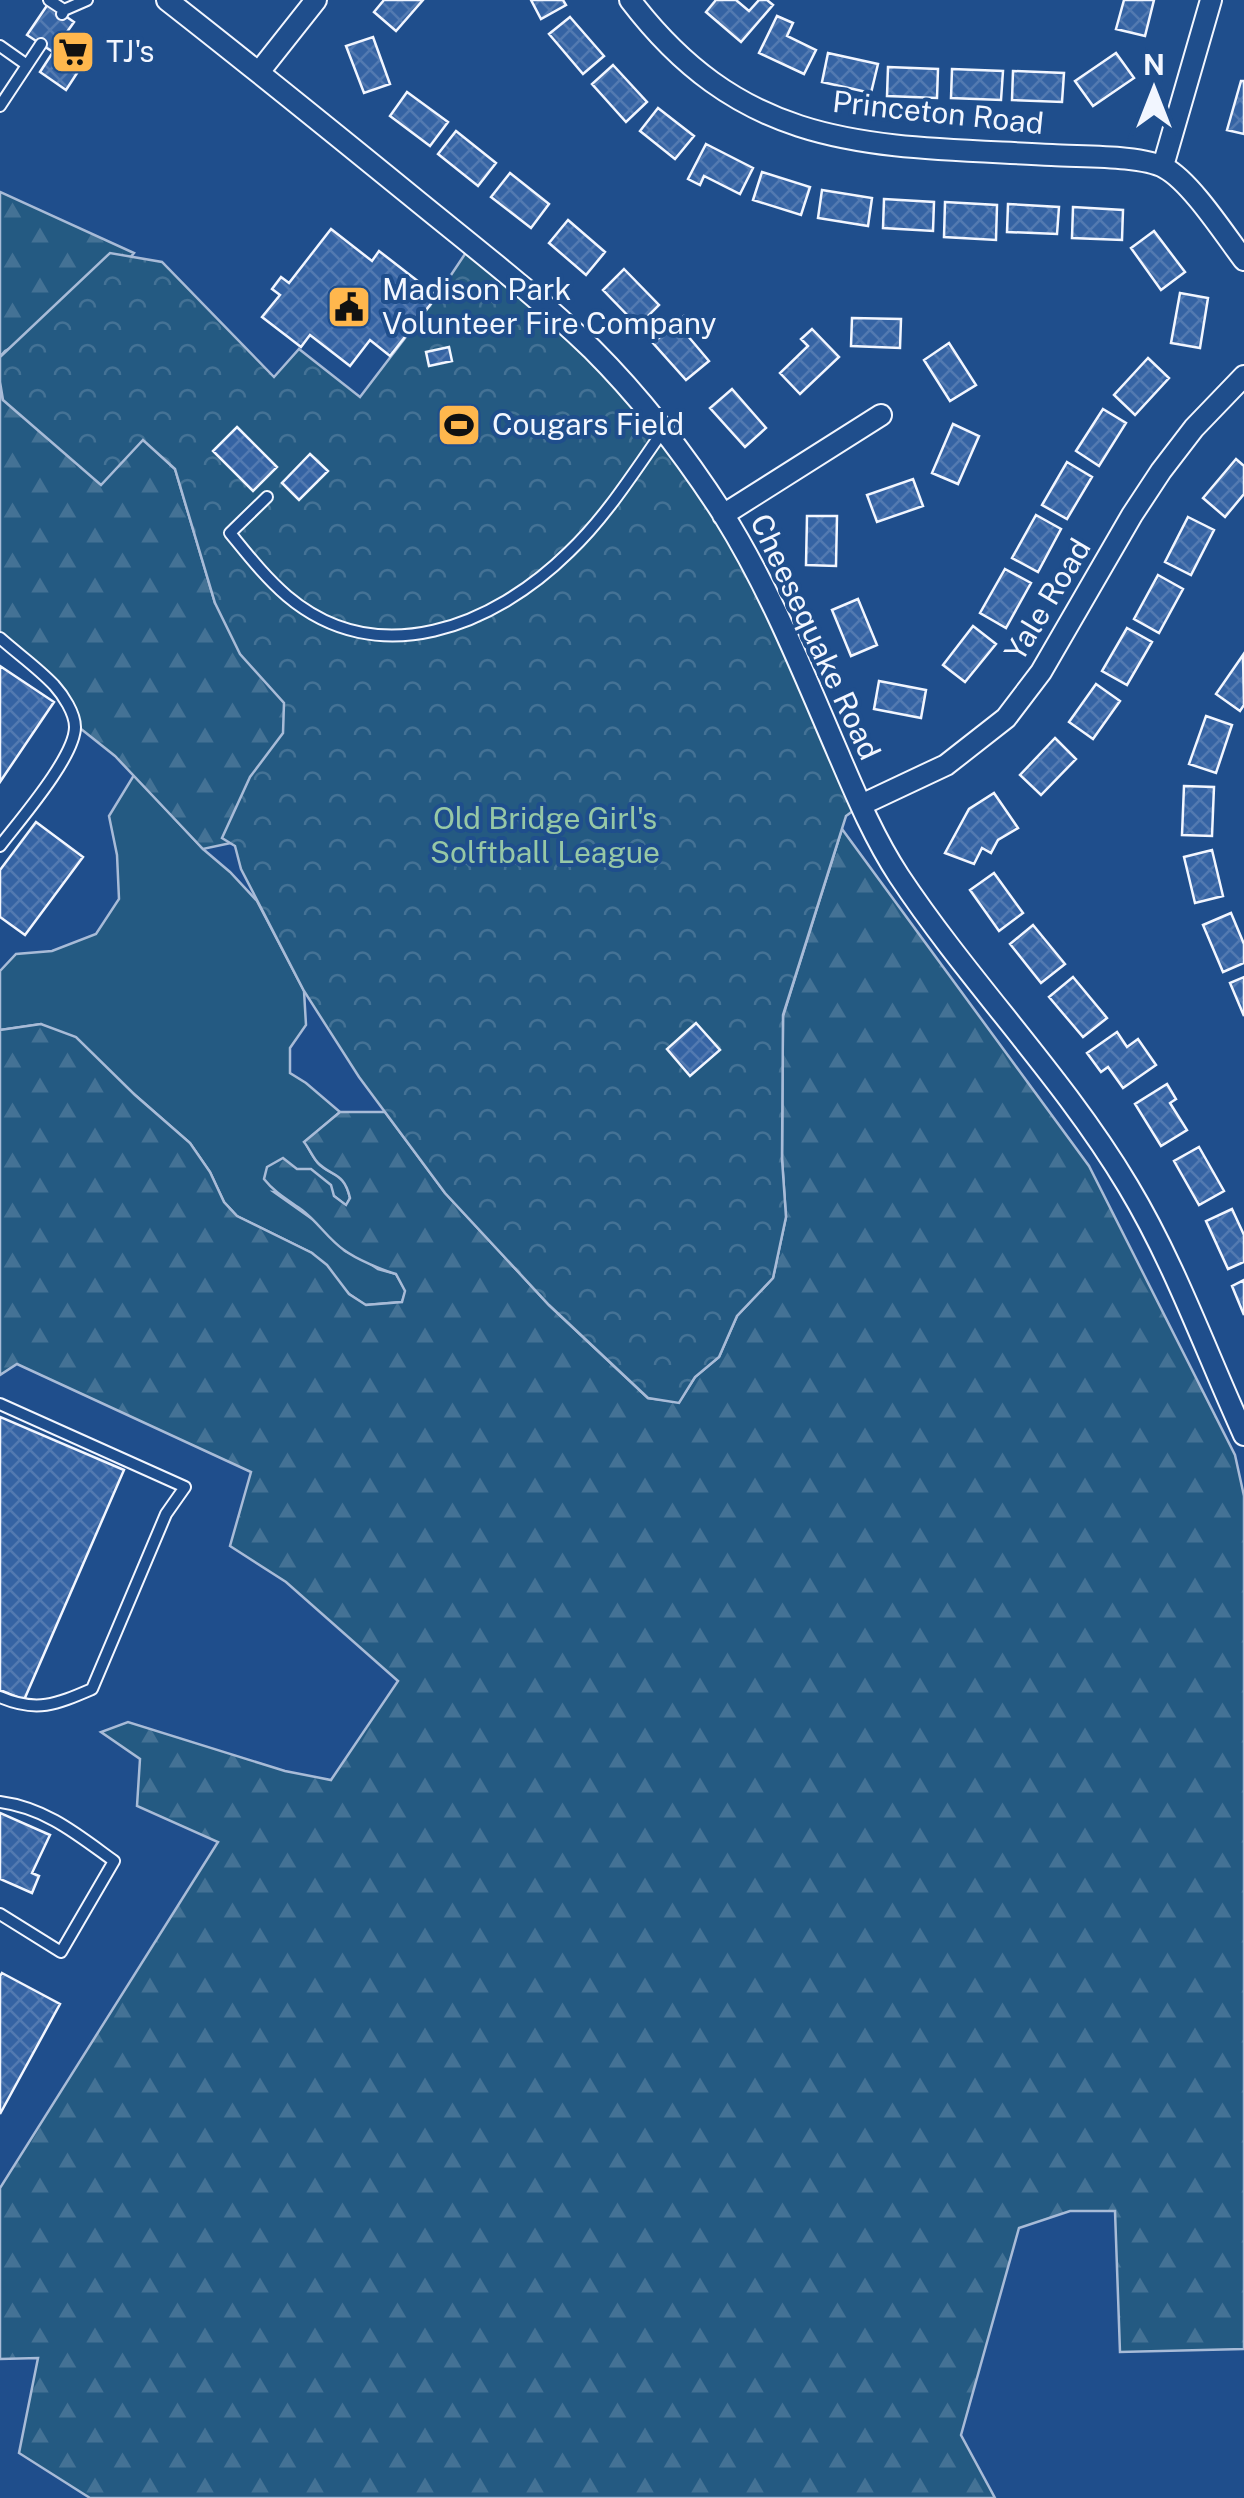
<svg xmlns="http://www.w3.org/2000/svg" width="1244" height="2498" viewBox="0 0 1244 2498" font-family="'Public Sans',sans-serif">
<defs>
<pattern id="forest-firs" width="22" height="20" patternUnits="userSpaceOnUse" patternTransform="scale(2.5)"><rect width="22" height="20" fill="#245a82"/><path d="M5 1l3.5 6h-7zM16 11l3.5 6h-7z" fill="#447295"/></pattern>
<pattern id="park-crowns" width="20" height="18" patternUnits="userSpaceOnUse" patternTransform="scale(2.5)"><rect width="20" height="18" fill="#245a82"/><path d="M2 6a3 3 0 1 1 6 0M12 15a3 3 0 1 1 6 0" fill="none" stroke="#447295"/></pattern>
<pattern id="building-cross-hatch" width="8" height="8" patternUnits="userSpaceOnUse" patternTransform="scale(2.5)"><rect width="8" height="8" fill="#3563a3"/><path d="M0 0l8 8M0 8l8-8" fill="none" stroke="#537ab1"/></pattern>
</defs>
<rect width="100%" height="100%" fill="#1f4e8c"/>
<path fill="#245a82" stroke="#a8bbd7" stroke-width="2.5" d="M134,775L203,849L230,872L257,901L304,991L306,1025L290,1048V1073L306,1083L340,1112L305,1142C309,1149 314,1160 320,1165C336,1178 344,1172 350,1198L346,1206L334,1196L274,1192L315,1221L345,1251L363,1259L378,1269L396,1274L406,1291L402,1302L365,1305L349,1294L312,1253L237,1216L224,1202L210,1172L190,1143L135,1095L41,1024L0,1030V971L16,954L52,951L96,934L119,899L117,855L109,816Z"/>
<path fill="url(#forest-firs)" stroke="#a8bbd7" stroke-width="2.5" d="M0,192L134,253L90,307L5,351L0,357Z
M0,382L3,400L144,440L175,469L215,603L293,695L259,837L203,849L115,756L76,725L67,703L0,638Z
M842,829L1089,1166L1235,1455L1244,1496V2349L1120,2352L1115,2211H1070L1019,2228L961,2435L995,2498H90L19,2453L38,2358L0,2359V2188L218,1842L137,1806L140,1759L101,1732L128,1722L285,1771L331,1780L398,1681L286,1582L230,1546L251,1472L17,1364L0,1375V1030L41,1024L76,1037L135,1095L190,1143L210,1172L224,1202L237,1216L312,1253L327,1265L349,1294L366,1305L402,1302L405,1291L396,1274C382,1270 356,1259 344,1250C328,1239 318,1222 302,1210C288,1200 275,1193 264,1179L267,1167L283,1158L297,1169H311L331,1185L334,1196L346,1205L350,1198C344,1172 332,1177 318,1163C313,1158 309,1148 304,1142L340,1112H385L445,1193L549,1305L648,1398L679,1402L695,1377L719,1357L737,1316L773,1278L786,1217L782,1159L783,1016Z"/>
<path fill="url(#park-crowns)" stroke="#a8bbd7" stroke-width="2.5" d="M471,245L570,330L704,486L861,805L846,816L783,1015L782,1159L786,1217L773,1278L737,1316L719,1357L695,1377L679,1403L648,1398L549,1305L445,1193L359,1077L304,991L241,869L235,846L222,838L250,777L283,733L284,703L240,654L215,603L175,469L143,440L101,485L3,400L0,382V357L110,253L162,262L274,377L299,349L360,397L437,296Z"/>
<path fill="url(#building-cross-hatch)" stroke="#f2f6ff" stroke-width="2.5" d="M384,0H423L396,31L374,12Z
M531,0H563L566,5L541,19Z
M716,0H736L749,11L759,0H767L773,5L741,42L706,12Z
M1124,0H1154L1145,36L1116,29Z
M48,4L74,22L53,52L27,35Z
M777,16L793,23L787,36L816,50L804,74L759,53Z
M570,17L604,56L583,74L549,34Z
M66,34L92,51L79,70L53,52Z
M373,37L390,84L364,93L346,46Z
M53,52L79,70L66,90L40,72Z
M828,53L878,64L871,93L822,82Z
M1116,53L1134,78L1093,106L1075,81Z
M613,65L647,102L626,122L592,84Z
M888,67L938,69L937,98L887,96Z
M952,69L1003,71L1001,100L951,98Z
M1013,71L1064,73L1062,102L1012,100Z
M1241,81H1244V134L1227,130Z
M407,92L448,122L430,146L390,116Z
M658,108L694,136L675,159L640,131Z
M456,131L496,163L478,186L438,154Z
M706,144L753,168L740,194L704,176L700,185L688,179Z
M762,172L810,187L801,215L753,200Z
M510,173L549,204L531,228L491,197Z
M822,190L872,198L868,226L818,218Z
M884,199L934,202L933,231L883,228Z
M945,202L997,205L996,240L944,237Z
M1008,204L1059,207L1057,234L1007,232Z
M1073,207L1123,210L1122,240L1072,238Z
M568,220L605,252L586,275L549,243Z
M331,229L372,261L379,251L437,296L390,356L370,340L350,366L310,335L301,347L262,317L280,295L272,289L281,277L289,283Z
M1154,231L1185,272L1161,290L1131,248Z
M624,269L659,305L638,326L603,290Z
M1180,293L1208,298L1200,348L1171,343Z
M684,316L695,328L687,335L709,361L686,380L653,343Z
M852,318L901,319L900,348L851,346Z
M812,329L839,357L800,394L780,373L808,346L801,339Z
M949,343L976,385L950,401L924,360Z
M449,347L452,361L429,366L426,352Z
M1148,358L1169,378L1135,415L1114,395Z
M732,389L766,428L745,447L710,408Z
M1103,409L1126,423L1099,466L1076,451Z
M953,424L979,436L958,484L932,473Z
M237,427L277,467L253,491L213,451Z
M310,454L328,471L299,500L282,483Z
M1236,459L1244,466V494L1225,517L1203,498Z
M1067,462L1092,477L1067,519L1042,505Z
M913,479L923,506L877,522L867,495Z
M1036,515L1061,529L1038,572L1012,558Z
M807,516H837L836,566L806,565Z
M1188,517L1214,530L1191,575L1165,562Z
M1005,569L1031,583L1006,628L980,613Z
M1158,575L1183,589L1159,633L1134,619Z
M858,599L877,645L851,656L832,610Z
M973,626L996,644L965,682L943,665Z
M1127,628L1152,642L1127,685L1102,671Z
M1243,655L1244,705L1240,711L1216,694Z
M0,666L54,702L0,782Z
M879,681L926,690L921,718L874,709Z
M1096,684L1120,701L1093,739L1069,722Z
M1206,716L1232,725L1216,773L1189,764Z
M1055,738L1076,759L1041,795L1020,775Z
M1184,786L1214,787L1212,836L1182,835Z
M994,793L1018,828L998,840L991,853L982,848L974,864L945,853L969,809Z
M36,822L83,857L25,935L0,917V870Z
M1212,850L1223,896L1195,903L1184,857Z
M994,873L1023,913L999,931L970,890Z
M1231,913L1244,944V963L1223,972L1203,925Z
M1033,925L1065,964L1041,983L1010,944Z
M1073,977L1107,1018L1083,1037L1049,997Z
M1244,977V1016L1230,983Z
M696,1023L720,1050L690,1076L667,1049Z
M1117,1032L1127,1047L1138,1039L1156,1065L1123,1088L1108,1067L1101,1072L1087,1053Z
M1167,1084L1176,1099L1170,1103L1187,1130L1161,1146L1135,1104Z
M1199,1147L1224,1191L1199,1205L1174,1161Z
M1232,1209L1244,1235V1262L1228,1269L1206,1221Z
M1244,1280V1315L1232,1286Z
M0,1417L124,1470L24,1700L0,1690Z
M0,1813L50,1835L32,1873L39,1876L32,1893L0,1879Z
M2,1973L60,2004L0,2114V1976Z"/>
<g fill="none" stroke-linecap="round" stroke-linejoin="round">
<defs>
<path id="lane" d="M49,0L64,10
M62,14L64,10L87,0
M0,46L27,65
M0,106L41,44
M267,497L230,533C248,555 265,577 287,596C378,673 494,626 569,552C606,517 634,472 663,431
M0,638C18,654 38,668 54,685C63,695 75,713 75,727C75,757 19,821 0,846
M0,1404L185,1487L166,1514L92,1689C57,1704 37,1713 0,1697
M0,1802C46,1808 78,1835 114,1861L61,1952L0,1914"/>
<path id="street" d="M167,0C249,64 329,129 410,195C471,245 535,294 592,349C641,398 685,455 723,514C770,589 803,672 838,753C856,795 874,838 899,876C970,983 1063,1077 1128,1186C1175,1264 1206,1352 1244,1435
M630,0C748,155 876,145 1052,155C1080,157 1142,155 1165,168C1191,182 1225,235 1244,260
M259,72L316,0
M1163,166L1211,0
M723,515L881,415
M861,805L946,765L1006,718L1041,672L1132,515L1161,471L1194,428L1244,376"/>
</defs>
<use href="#lane" stroke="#f2f6ff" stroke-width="14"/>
<use href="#street" stroke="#f2f6ff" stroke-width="24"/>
<use href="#lane" stroke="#1f4e8c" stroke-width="10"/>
<use href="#street" stroke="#1f4e8c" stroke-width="20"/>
</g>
<defs>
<symbol id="supermarket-square" viewBox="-11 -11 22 22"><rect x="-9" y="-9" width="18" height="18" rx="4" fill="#ffb74d" stroke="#1f4e8c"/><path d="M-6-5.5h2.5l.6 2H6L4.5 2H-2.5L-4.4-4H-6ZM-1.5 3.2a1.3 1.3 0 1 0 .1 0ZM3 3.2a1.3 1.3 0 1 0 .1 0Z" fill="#111"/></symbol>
<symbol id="civic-square" viewBox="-11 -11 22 22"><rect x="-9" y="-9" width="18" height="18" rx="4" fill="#ffb74d" stroke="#1f4e8c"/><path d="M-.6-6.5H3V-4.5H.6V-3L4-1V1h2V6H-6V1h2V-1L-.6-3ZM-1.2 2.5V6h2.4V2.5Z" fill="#111"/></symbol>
<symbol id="stadium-square" viewBox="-11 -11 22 22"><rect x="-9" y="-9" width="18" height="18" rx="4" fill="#ffb74d" stroke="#1f4e8c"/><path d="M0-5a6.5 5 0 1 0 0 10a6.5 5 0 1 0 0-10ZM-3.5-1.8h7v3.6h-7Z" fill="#111"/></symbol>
</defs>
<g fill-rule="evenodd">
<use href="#supermarket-square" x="48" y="27" width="50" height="50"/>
<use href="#civic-square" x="324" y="282" width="50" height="50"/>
<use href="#stadium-square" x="434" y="400" width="50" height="50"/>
</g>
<g text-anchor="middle" stroke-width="8" stroke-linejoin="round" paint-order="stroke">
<g font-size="30" fill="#f2f6ff" stroke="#1f4e8c" text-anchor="start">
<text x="106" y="62">TJ's</text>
<text x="382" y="300">Madison Park<tspan x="382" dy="34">Volunteer Fire Company</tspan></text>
<text x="492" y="435">Cougars Field</text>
</g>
<g font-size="30" fill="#f2f6ff" stroke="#1f4e8c">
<text transform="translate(938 113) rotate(6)" y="10">Princeton Road</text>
<text transform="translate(1048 600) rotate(-59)" y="10">Yale Road</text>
<text transform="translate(815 637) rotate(65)" y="10">Cheesequake Road</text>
</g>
<g font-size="30" fill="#97c8a6" stroke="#1f4e8c">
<text x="545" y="829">Old Bridge Girl's<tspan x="545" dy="34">Solftball League</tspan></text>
</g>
</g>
<g transform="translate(1154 90)" stroke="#1f4e8c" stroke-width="8" paint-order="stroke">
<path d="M0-8L18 38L0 25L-18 38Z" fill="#f2f6ff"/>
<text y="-15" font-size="28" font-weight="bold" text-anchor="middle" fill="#f2f6ff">N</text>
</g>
</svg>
